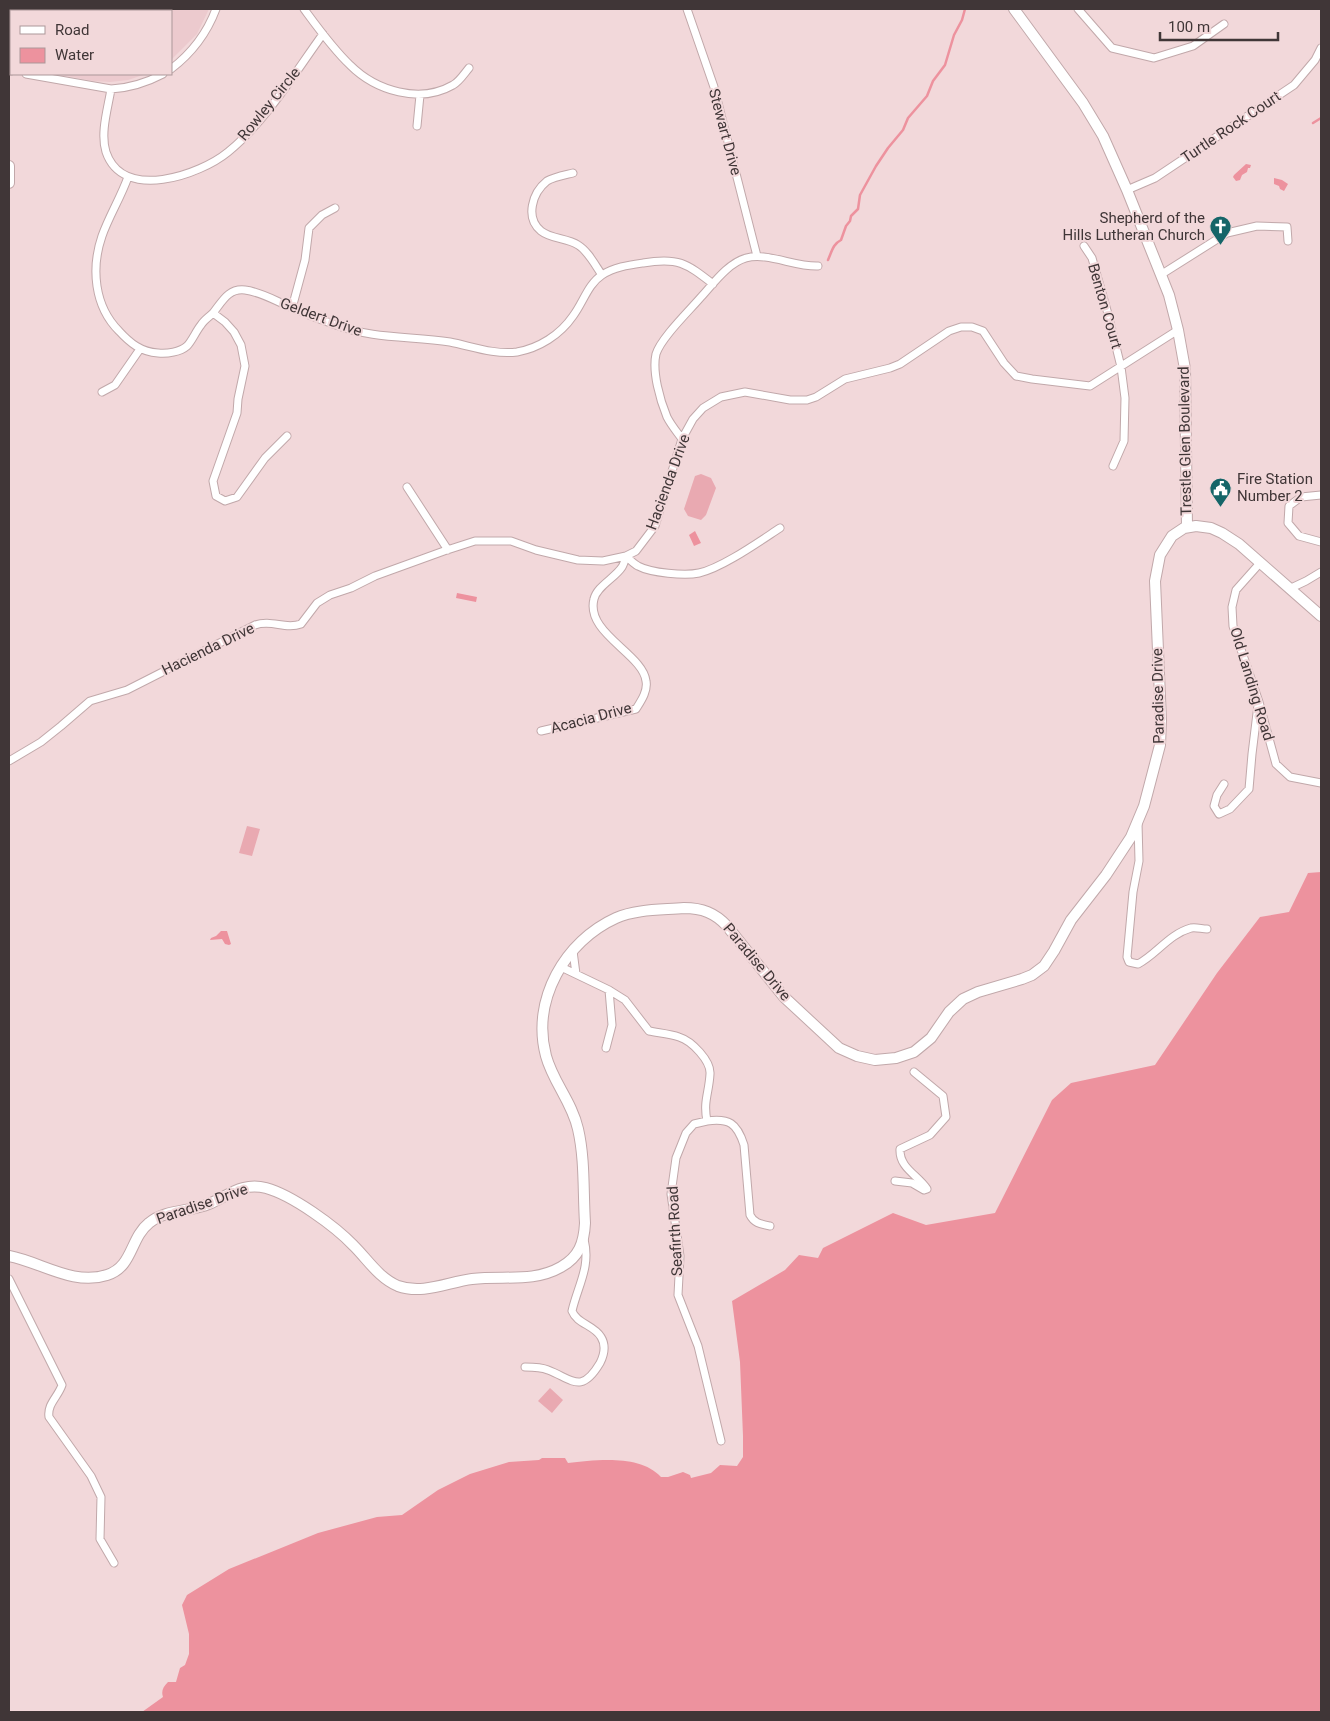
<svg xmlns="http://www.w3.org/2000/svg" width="1330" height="1721" viewBox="0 0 1330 1721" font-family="Roboto,sans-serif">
<rect width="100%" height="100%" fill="#f2d8da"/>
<path fill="#eccace" d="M47,9H209L197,34L171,60V11H49Z
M56,74H146L128,80L110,82L93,81Z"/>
<path fill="#e9a9b1" d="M701,474L711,478L716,488L706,515L701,520L688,516L684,509L695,476Z
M247,826L260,829L252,856L239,853Z
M550,1388L563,1400L552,1413L538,1401Z"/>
<path fill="#ed929e" d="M1246,164L1251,165L1250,168H1248L1247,172L1242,175L1240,180L1236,181L1233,177L1234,175Z
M1274,178L1282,180L1288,184L1284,191L1280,189L1279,186L1274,184Z
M695,531L701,543L694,546L689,535Z
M457,593L477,597L476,602L456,598Z
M1321,872V1712H142L163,1697C161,1691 163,1687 168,1682H176L180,1668L185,1665L189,1654V1634L182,1605L187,1595L229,1569L318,1533L377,1517L402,1515L438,1490L470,1474L509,1462L539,1460L542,1458H565L568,1463C596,1460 640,1454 661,1477H668L683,1472L690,1475L691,1478L711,1473L720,1465L737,1466L743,1457V1436L740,1362L732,1301L785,1270L799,1255L818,1258L823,1248L893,1213L926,1225L995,1213L1052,1100L1071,1083L1155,1065L1217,973L1260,917L1289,912L1308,873Z
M221,931H227L231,944L229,945L225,944L222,939L210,940L211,938L216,936Z"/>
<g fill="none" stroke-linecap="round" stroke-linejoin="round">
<path stroke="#ed929e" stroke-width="2.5" d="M1313,123L1321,118
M828,260C832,251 833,244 841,240L846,226L850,221L851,216L858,209L860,195L876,166L888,148L903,130L908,118L927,96L933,81L945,65L954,35L962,20L965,9"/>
<defs>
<path id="street" d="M304,9C318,28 333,49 350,65C376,91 420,104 453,85C459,82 464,74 469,68
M687,9L714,87L757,256
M1078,9L1112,48L1154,58L1193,46L1224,24
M171,69C192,53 207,33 216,9
M9,71H11
M26,74L111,89C130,88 146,83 163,74
M111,89C108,108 100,133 106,152C123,202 200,175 228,152C266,121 294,74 323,34
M417,126L420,95
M573,173C565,175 554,177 547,181C532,193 525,218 541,231C551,239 567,238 578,245C588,251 595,265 602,275
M128,177C121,197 109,216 102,236C91,268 94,306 119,331C130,343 141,352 158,353C167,354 180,352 187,346C192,341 196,331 201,325C204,320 209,317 213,313C222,302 228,288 245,290C262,292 277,302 293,308C307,315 322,320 336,325C373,339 411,336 450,342C471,346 494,355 517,352C539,348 560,335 573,316C583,303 588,284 602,275C614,267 629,265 643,263C678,257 686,263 713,284
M1127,190L1155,178L1294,85L1315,60L1321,48
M1084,246L1092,258L1108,314L1121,367L1125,398L1124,441L1113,466
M1162,274L1227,233L1257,226L1287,227L1288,241
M292,308L305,260L309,228L322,215L335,208
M213,313L225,322L234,332L241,345L245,366L238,399L237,413L213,481L216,496L225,501L237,497L265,458L287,436
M102,392L115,385L140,349
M682,439C677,432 671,425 667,417C660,400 652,372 656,354C661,338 689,311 701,297C713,284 728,263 746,258C767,252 795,267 818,266
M407,487L448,550
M1321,495L1301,497L1289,506L1288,523L1299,536L1321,542
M1260,563L1236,590L1232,607L1233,626L1259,702L1276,764L1290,777L1321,783
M1289,589L1306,581L1321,572
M541,731L636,709C641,701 648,691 646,681C643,654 585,633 594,599C597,586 615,578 622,567C624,564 625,560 626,556C630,560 634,564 638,566C651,573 685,576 699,573C722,568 760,541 780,528
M9,761L41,742L61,726L90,701L127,690L255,625C272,619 285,630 301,624L317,603L330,595L351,588L375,576L444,551L475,541H511L536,550L578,560L603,561L626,556L636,551L655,526L682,439L693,419L703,408L721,397L745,392L790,400H807L816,397L845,379L890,368L900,364L949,331L961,327H972L983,331L1004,363L1016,376L1032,379L1090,386L1178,330
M1224,784L1217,795L1214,806L1219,814L1230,809L1249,789L1252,754L1258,705
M1138,823L1139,861L1133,892L1127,957L1129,962L1138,964C1156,955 1169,934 1191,928C1196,927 1202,929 1207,929
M573,951L576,974
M561,967L609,990L625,1000L649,1031C659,1033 670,1034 679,1037C692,1041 711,1061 710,1074C709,1093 703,1101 707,1121L694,1124L686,1133L676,1158L671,1194L680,1256L678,1295L698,1346L721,1441
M606,1048L612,1025L609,990
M707,1121C729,1118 737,1123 744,1145L750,1215C754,1223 760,1224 770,1226
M895,1181L912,1183L924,1190L927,1189C918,1175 899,1168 900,1149L930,1135L946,1117L943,1096L914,1072
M9,1279L62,1385C58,1397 47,1404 49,1417L91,1476L101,1497L100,1539L114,1563
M525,1367C532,1367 541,1367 548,1370C572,1379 581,1395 600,1363C604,1355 606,1345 601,1337C594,1325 577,1324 572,1311C578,1285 591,1267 584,1239"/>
<path id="secondary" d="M1014,9L1083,103L1103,136L1127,190L1169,295L1178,330L1185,369L1187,527
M9,166V183
M9,1256C41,1262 73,1286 107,1275C133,1267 130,1238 149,1223C165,1209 190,1212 209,1204C221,1199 231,1191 243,1188C251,1186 258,1186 266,1188C292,1195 335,1226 354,1246C368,1260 379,1278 398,1286C423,1295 448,1282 472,1279C503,1275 533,1283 561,1267C579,1257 584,1243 585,1223C583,1192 585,1159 578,1129C572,1102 553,1082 546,1056C531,1000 565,941 616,918C636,909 662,910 684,908C702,908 715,913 727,926L784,997L839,1048L857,1056L875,1060L896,1058L914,1052L931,1038L949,1012L963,999L978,992L1022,979L1032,975L1044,966L1054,951L1071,920L1106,875L1131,837L1144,806L1160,745L1161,720L1155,581L1160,555L1172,536L1184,528L1196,526L1211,528L1222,533L1239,544L1321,616"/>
</defs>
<use href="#street" stroke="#c1a8aa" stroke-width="9"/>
<use href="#secondary" stroke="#c1a8aa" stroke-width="12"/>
<use href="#street" stroke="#fff" stroke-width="7"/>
<use href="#secondary" stroke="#fff" stroke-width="10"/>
</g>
<defs>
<symbol id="church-pin" viewBox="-11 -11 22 30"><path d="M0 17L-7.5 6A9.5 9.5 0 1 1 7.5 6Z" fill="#156568" stroke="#f2d8da"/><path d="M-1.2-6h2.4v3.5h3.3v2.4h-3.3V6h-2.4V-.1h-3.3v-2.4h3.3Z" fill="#fff"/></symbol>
<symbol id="civic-pin" viewBox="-11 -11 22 30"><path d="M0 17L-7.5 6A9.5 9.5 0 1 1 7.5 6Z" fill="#156568" stroke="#f2d8da"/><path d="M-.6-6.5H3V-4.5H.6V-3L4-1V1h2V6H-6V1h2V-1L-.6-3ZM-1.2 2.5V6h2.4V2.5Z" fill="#fff"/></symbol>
</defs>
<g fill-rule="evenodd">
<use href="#church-pin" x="1208" y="214" width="25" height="34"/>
<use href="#civic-pin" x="1208" y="476" width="25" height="34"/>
</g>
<g text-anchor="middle" stroke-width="4" stroke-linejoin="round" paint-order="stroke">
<g font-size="15" fill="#403637" stroke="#f2d8da">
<text transform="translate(269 104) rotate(-51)" y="5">Rowley Circle</text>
<text transform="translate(1231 127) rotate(-34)" y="5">Turtle Rock Court</text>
<text transform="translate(725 132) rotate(75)" y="5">Stewart Drive</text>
<text transform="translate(1105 306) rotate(74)" y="5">Benton Court</text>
<text transform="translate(321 317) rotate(20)" y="5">Geldert Drive</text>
<text transform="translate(1185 441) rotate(-91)" y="5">Trestle Glen Boulevard</text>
<text transform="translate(668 482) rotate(-70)" y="5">Hacienda Drive</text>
<text transform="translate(208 649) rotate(-26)" y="5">Hacienda Drive</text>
<text transform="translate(1252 684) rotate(73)" y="5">Old Landing Road</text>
<text transform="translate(1158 696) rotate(-91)" y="5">Paradise Drive</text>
<text transform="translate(591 718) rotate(-15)" y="5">Acacia Drive</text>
<text transform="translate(757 962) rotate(50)" y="5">Paradise Drive</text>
<text transform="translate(202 1204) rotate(-19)" y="5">Paradise Drive</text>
<text transform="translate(675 1231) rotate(-93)" y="5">Seafirth Road</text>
</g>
<g font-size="15" fill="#403637" stroke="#f2d8da" text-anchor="end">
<text x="1205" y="223">Shepherd of the<tspan x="1205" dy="17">Hills Lutheran Church</tspan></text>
<text x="1237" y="484" text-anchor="start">Fire Station<tspan x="1237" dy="17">Number 2</tspan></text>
</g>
</g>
<rect width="1330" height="1721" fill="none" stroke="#403637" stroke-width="20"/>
<rect x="10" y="10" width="162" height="65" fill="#f2d8da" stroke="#ab9799"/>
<rect x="20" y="26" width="25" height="8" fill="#ffffff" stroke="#ab9799"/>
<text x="55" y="35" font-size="15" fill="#403637">Road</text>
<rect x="20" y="48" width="25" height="15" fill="#ed929e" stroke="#ab9799"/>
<text x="55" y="60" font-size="15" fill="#403637">Water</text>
<path d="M1160 32v8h118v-8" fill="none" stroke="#403637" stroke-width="2.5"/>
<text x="1168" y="32" font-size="15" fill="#403637" stroke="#f2d8da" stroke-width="4" paint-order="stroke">100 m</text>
</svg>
